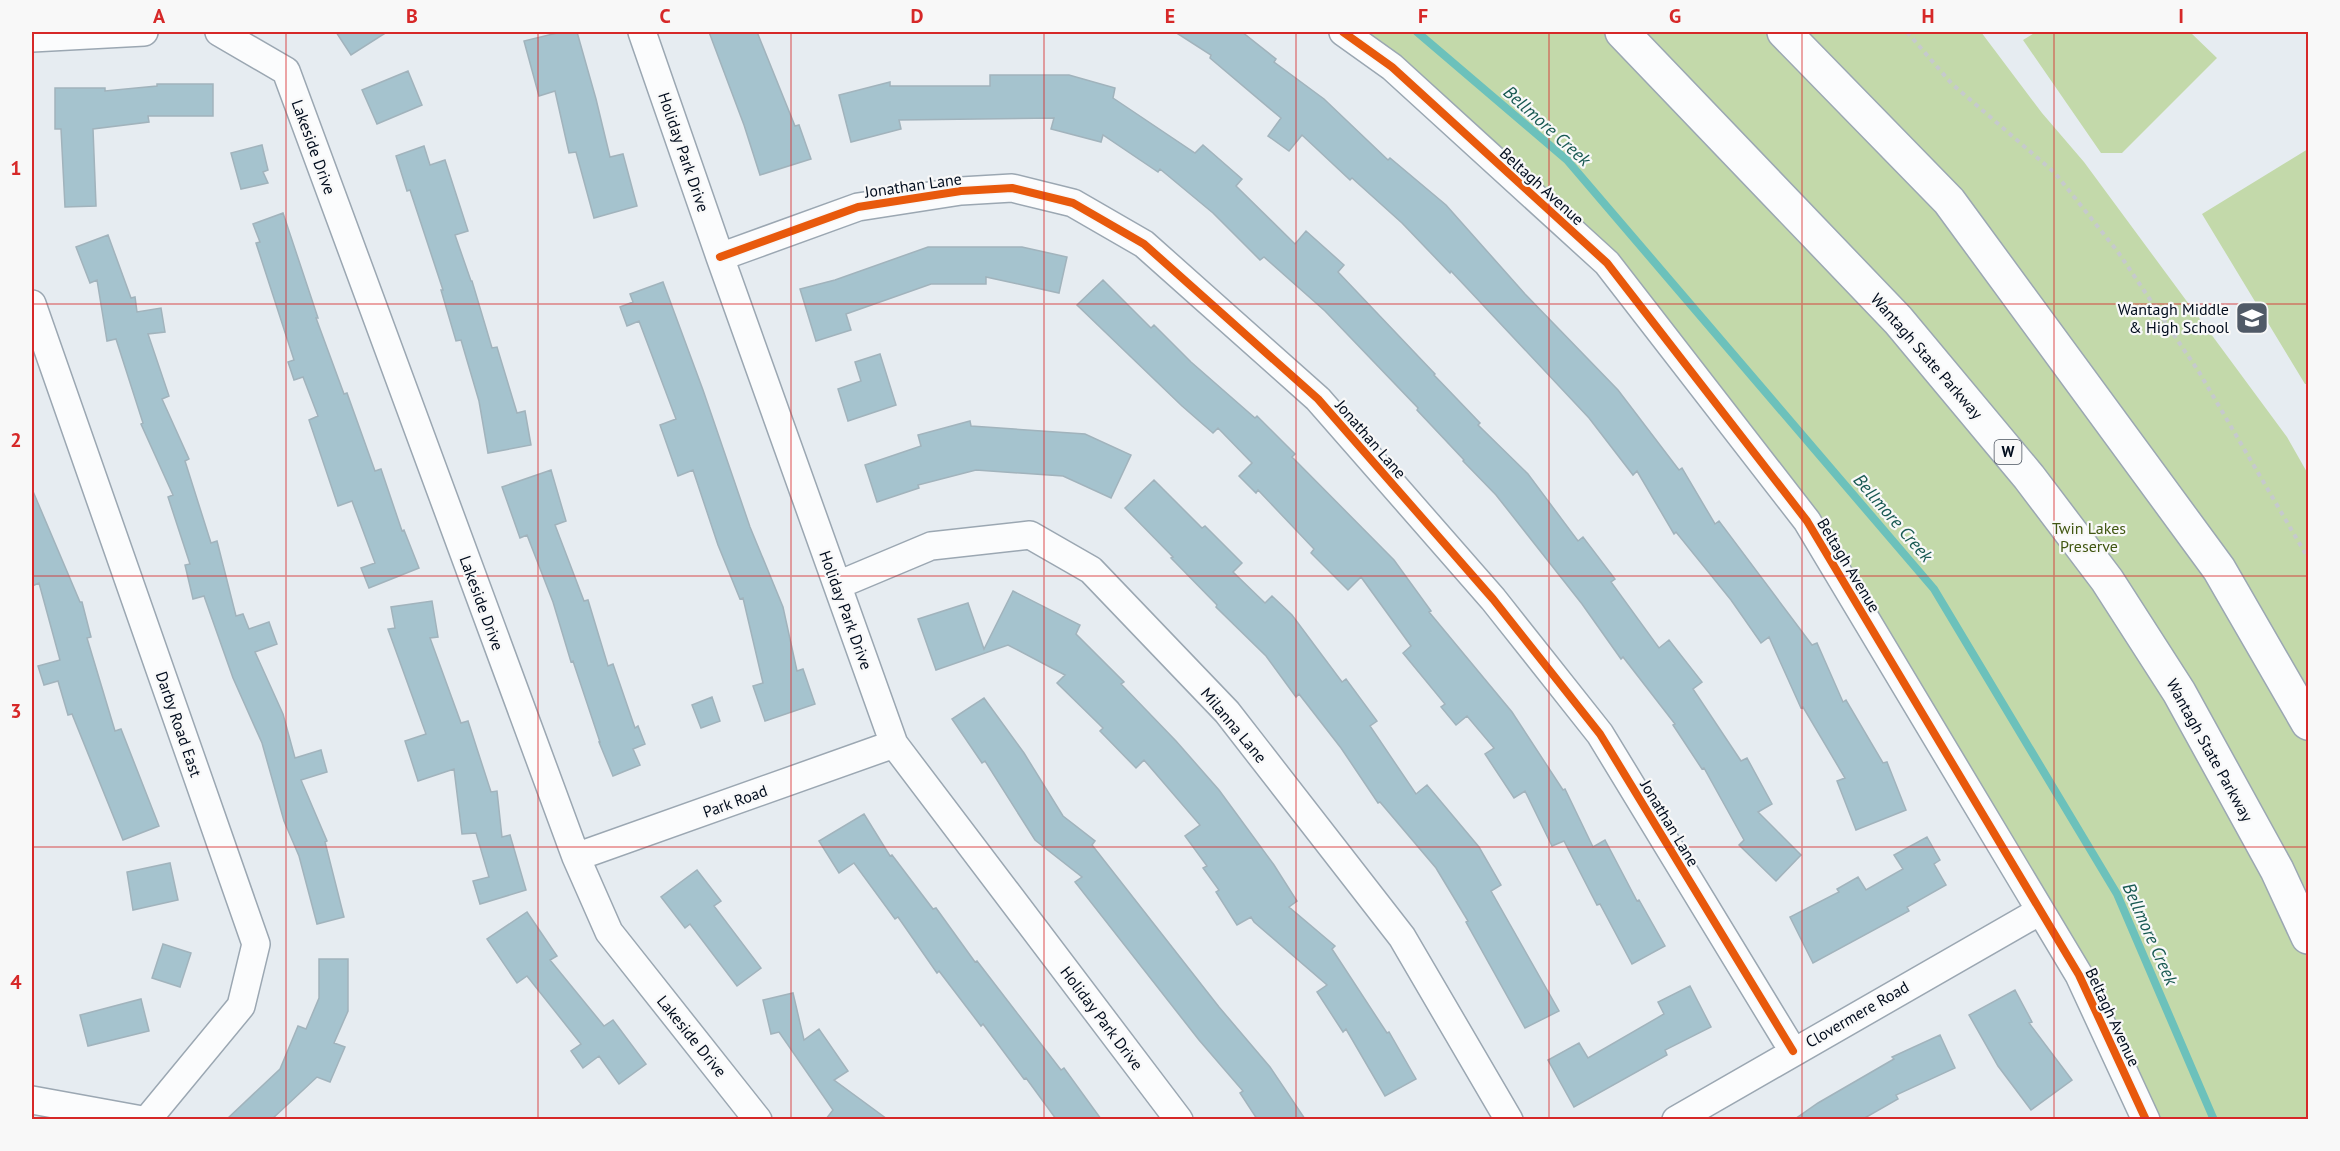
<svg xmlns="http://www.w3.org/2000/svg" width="2340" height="1151" viewBox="0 0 2340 1151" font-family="'PT Sans',sans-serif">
<rect width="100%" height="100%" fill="#e6ecf1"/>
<path fill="#c3d9aa" d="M1357,32H1981L2042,113L2084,162L2287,437L2308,474V1119H2146L1807,521L1607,263Z
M2036,32H2190L2217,58L2122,153H2101L2023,40Z
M2308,149V384H2305L2202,214Z"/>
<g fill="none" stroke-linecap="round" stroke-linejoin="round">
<path stroke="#6cc1bb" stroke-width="8" d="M1417,32L1567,160L1934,589L2117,894L2214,1120"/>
</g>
<path fill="#a5c3ce" stroke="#a1b3bc" stroke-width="1.5" d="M336,32H387L351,55Z
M561,32H577L596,99L610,157L623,154L637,206L594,218L576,152L569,153L555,91L539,96L524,41Z
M709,32H757L795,126L799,125L811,159L760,175L744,125Z
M1175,32H1242L1276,59L1274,62L1324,99L1388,160L1390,158L1446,205L1525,294L1618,390L1679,470L1682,468L1715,524L1719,521L1812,645L1817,643L1843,702L1846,700L1883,763L1887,762L1906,810L1856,830L1837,781L1845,778L1803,707L1801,708L1769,637L1761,643L1731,600L1676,532L1674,534L1637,471L1633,475L1589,418L1451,271L1450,273L1402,223L1352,178L1350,180L1302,135L1289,151L1268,136L1281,118L1210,58L1211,55Z
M408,71L422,105L377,124L362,90Z
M990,75H1069L1115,88L1113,98L1195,153L1203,145L1242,179L1236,186L1295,244L1306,231L1344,265L1338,272L1435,374L1434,375L1480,423L1478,425L1528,474L1578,541L1583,537L1615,579L1611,582L1659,648L1669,640L1702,682L1693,689L1741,761L1747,758L1772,804L1758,812L1801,855L1776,881L1739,845L1744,840L1704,768L1702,769L1673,725L1675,724L1623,657L1621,659L1582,604L1496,495L1463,461L1464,460L1417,410L1418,408L1325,311L1264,257L1260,260L1213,213L1160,169L1158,172L1103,135L1101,142L1051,129L1054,118L899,120L901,129L851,142L839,95L890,82V86H990Z
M157,84H213V116H148L149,122L93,129L96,206L65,207L61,129H55V88H105V91L157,86Z
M262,145L268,170L263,172L268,183L241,189L231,153Z
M424,146L430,165L445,160L468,231L455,235L471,281H472L492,348L497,347L517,413L525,411L531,445L488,453L479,401L461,340L456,341L441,290H443L410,190L407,191L396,156Z
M283,213L318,318H316L344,394L347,393L375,471L381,469L402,531L404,530L419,568L369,588L361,568L375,563L352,501L338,506L309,420L318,416L303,377L294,380L288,362L294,360L256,243L260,242L253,224Z
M108,235L131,298L135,297L137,312L161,308L165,332L148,334L169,396L162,399L189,459L185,461L211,543L217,541L236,616L243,614L249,629L269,622L277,644L255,652L283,714L295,758L321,750L327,772L301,780L327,841L325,842L344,917L317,924L299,856L284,821L262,743L233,678L204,596L193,599L185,565L190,564L168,497L173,495L141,424L143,423L116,339L107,341L97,280L90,283L76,247Z
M928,247H1022L1067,257L1059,293L986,277V284H931L846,314L851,330L816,341L800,289L835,280Z
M1103,280L1151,328L1154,325L1191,362L1255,418L1257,416L1295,454L1292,457L1394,560L1431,611L1429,612L1512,712L1563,790L1565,789L1593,847L1605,840L1637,901L1639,900L1665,946L1632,964L1600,904L1597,905L1564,841L1552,846L1525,791L1514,798L1485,754L1494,748L1467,716L1456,725L1441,707L1445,704L1403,653L1411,646L1361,577L1348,590L1311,553L1314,549L1258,490L1256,493L1239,476L1252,463L1218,428L1213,433L1182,406L1077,305Z
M663,282L703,390L750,527L783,607L797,671L803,669L815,704L765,721L753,686L763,683L743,598L740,599L718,545L693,470L678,476L660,425L676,419L639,321L627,326L620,307L633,302L630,294Z
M880,354L896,405L848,421L838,389L861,381L855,362Z
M970,421L971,426L1085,434L1131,455L1111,498L1063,476L976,470L918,485L919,488L877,502L865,465L921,446L918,435Z
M551,470L566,521L555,525L584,601L588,600L608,666L613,664L635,728L638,726L645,744L633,749L640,765L613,776L599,742H600L573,661L571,662L553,602L527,535L520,538L502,487Z
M1154,480L1202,528L1205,526L1242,563L1233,572L1265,603L1272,596L1292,615L1342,682L1346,679L1377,721L1370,726L1416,794L1427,785L1479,847L1501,885L1491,891L1559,1011L1525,1028L1466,922L1468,921L1436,868L1380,802L1378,803L1341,748L1299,694L1296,697L1266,656L1216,607L1217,605L1171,558L1173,557L1125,508Z
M32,489L80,602H82L91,637L87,638L115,731L121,729L159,826L123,840L72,714L68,715L58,681L44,685L38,666L60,660L39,583L32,586Z
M1013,591L1080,625L1076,634L1124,682L1121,684L1176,741L1219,790L1274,865L1297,901L1289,907L1335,946L1332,949L1387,1033L1389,1032L1416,1079L1385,1096L1346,1029L1343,1032L1317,992L1327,985L1254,922L1251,917L1237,925L1216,892L1219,890L1203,868L1207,866L1185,836L1200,825L1144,760L1136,768L1100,731L1103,728L1057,683L1065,675L1008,645L936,670L918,619L968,603L984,649Z
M432,601L438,637L430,638L461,723L468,721L491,792L497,791L502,837L510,835L526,890L480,904L473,881L489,877L476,833L462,834L454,769L418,781L405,741L426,734L388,629L395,628L391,607Z
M712,697L720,721L701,728L692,705Z
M984,698L1024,753L1063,816L1095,841L1092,845L1219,1007L1270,1067L1305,1119H1257L1240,1093L1243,1091L1199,1040L1075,882L1082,877L1035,840L985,761L982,763L952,719Z
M864,814L890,856L892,855L933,909L936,908L975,962L977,961L1061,1070L1064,1068L1101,1119H1056L1026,1078L1024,1079L983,1024L981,1026L939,971L937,973L898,917L895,919L854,863L839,873L819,841Z
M1927,837L1940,860L1934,864L1946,885L1907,907L1909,911L1813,963L1790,917L1839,892L1837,889L1858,877L1866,890L1903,869L1894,855Z
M170,863L178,900L133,910L127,872Z
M697,870L721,901L714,906L761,968L737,986L690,924L685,928L661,897Z
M527,912L557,956L550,960L604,1026L613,1020L646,1064L619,1084L599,1056L583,1068L571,1051L581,1044L527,976L517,983L487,939Z
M163,944L191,953L180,987L152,978Z
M319,959H348V1011L334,1043L345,1047L330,1082L317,1077L272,1119H227L280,1069L298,1026L306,1029L319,998Z
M1690,986L1711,1027L1665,1050L1667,1055L1574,1107L1548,1060L1579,1043L1588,1058L1664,1014L1658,1002Z
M2015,990L2032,1022L2029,1023L2072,1080L2031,1110L1998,1066L1969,1015Z
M793,993L804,1040L819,1029L848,1071L834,1080L887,1119H826L833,1110L779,1032L771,1034L763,1000Z
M141,999L149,1031L88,1046L80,1015Z
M1940,1035L1955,1068L1896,1095L1898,1099L1863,1119H1795L1818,1103L1894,1059L1892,1057Z"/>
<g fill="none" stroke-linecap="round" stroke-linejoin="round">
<defs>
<path id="minor" d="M219,32L286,71L576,857L609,932L758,1120
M642,32L720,257L894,744L1179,1120
M1343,32L1392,67L1607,263L1807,521L2079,975L2146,1120
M32,38L144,32
M720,257L858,207L961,191L1012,188L1073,203L1144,244L1318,399L1493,599L1600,734L1793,1051
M32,304L256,944L241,1006L147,1120
M838,585L931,546L1030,535L1091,570L1227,712L1402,937L1509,1120
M576,857L894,744
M32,1100L142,1120
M1676,1120L2040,911"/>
<path id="motorway" d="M1622,32L1898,320L2029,477L2107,580L2179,692L2277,870L2308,937
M1784,32L1949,201L2219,569L2308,723"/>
</defs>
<use href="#minor" stroke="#9ba7b2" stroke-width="30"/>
<use href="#motorway" stroke="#9ba7b2" stroke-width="36"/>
<path stroke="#c6cacd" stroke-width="4" stroke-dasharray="4.5 4.5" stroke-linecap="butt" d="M1907,32L1952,84L2055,173L2118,252L2199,372L2308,558"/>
<use href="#minor" stroke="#fbfcfd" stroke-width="27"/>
<use href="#motorway" stroke="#fbfcfd" stroke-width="33"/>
<defs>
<path id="cycleway" d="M1343,32L1392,67L1607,263L1807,521L2079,975L2146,1120
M720,257L858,207L961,191L1012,188L1073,203L1144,244L1318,399L1493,599L1600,734L1793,1051"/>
</defs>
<use href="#cycleway" stroke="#f8f8f8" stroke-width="11"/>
<use href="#cycleway" stroke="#e8590c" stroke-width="8"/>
</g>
<path fill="none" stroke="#d62828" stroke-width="1.5" stroke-opacity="0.55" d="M286,32V1120M538,32V1120M791,32V1120M1044,32V1120M1296,32V1120M1549,32V1120M1802,32V1120M2054,32V1120M32,304H2308M32,576H2308M32,847H2308"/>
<defs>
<symbol id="school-square" viewBox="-11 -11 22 22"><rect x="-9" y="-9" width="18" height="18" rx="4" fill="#505a67" stroke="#f8f8f8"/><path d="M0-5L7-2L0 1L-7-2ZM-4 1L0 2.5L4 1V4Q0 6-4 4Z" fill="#fff"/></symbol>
</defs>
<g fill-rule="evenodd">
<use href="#school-square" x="2233" y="299" width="38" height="38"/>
</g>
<g text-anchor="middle" stroke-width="4.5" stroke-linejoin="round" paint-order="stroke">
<rect fill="#f8f8f8" stroke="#4a535f" stroke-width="1.5" x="1994.5" y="440" width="27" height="24" rx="4.5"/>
<g font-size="15" font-weight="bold" fill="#000c1d">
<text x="2008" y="457">W</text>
</g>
<g font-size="16" fill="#000c1d" stroke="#f8f8f8">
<text transform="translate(314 147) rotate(70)" y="6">Lakeside Drive</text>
<text transform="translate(684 152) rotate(71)" y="6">Holiday Park Drive</text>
<text transform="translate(913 185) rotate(-8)" y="6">Jonathan Lane</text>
<text transform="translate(1542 186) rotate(42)" y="6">Beltagh Avenue</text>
<text transform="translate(1927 356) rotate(49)" y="6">Wantagh State Parkway</text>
<text transform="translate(1371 439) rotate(49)" y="6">Jonathan Lane</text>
<text transform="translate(1849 565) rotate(59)" y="6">Beltagh Avenue</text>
<text transform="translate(482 603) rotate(70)" y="6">Lakeside Drive</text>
<text transform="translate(846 610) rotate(70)" y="6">Holiday Park Drive</text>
<text transform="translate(179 724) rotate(71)" y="6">Darby Road East</text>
<text transform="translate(1234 725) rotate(50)" y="6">Milanna Lane</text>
<text transform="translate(2210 750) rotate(61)" y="6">Wantagh State Parkway</text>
<text transform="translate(735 801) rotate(-20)" y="6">Park Road</text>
<text transform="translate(1670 823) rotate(59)" y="6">Jonathan Lane</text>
<text transform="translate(1857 1014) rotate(-30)" y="6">Clovermere Road</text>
<text transform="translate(2113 1017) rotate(65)" y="6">Beltagh Avenue</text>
<text transform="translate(1102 1018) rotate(53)" y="6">Holiday Park Drive</text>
<text transform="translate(692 1036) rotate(51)" y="6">Lakeside Drive</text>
</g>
<g font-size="16" fill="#000c1d" stroke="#f8f8f8" text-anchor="end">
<text x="2229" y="315">Wantagh Middle<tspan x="2229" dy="18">&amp; High School</tspan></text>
</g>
<g font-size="16" fill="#415712" stroke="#f8f8f8">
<text x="2089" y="534">Twin Lakes<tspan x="2089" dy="18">Preserve</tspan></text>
</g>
<g font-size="18" font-style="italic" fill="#185952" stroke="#f8f8f8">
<text transform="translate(1547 126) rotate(42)" y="6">Bellmore Creek</text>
<text transform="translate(1893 518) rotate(49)" y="6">Bellmore Creek</text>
<text transform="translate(2150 934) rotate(66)" y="6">Bellmore Creek</text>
</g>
</g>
<rect width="2340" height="1151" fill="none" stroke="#f8f8f8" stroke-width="66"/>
<rect x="33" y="33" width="2274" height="1085" fill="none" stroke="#d62828" stroke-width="2"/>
<g font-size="20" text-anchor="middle" font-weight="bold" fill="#d62828">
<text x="159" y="23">A</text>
<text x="412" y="23">B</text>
<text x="665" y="23">C</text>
<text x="917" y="23">D</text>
<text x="1170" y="23">E</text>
<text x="1423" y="23">F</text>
<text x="1675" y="23">G</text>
<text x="1928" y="23">H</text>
<text x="2181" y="23">I</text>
<text x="16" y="175">1</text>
<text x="16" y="447">2</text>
<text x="16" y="718">3</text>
<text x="16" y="989">4</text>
</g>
</svg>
